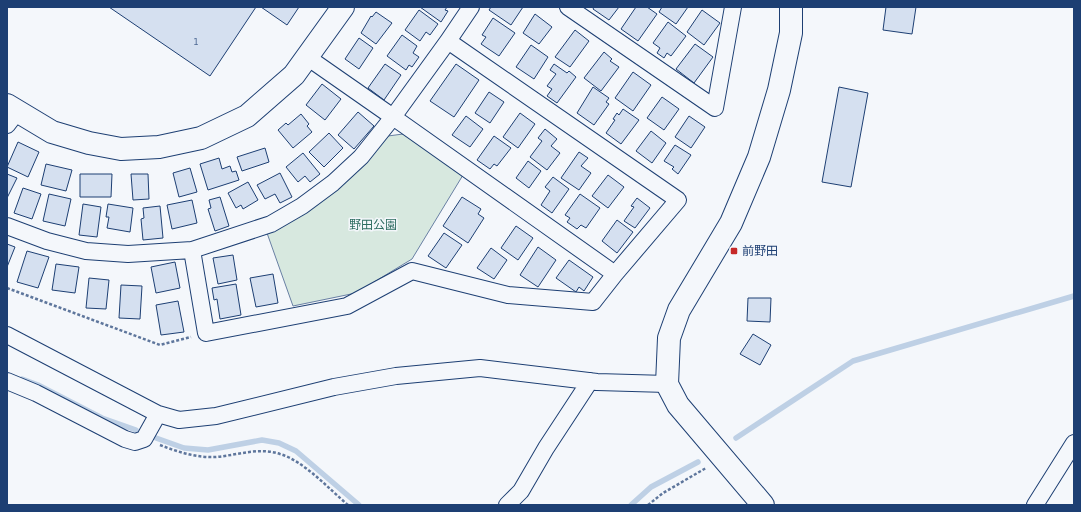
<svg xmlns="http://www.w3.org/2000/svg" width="1081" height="512" viewBox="0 0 1081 512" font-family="'Asap Condensed','Noto Sans JP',sans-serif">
<rect width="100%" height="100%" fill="#f4f7fb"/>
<path fill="#d7e8df" stroke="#687fa3" d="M403,134L463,175L412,259L356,293L293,306L267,233C316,211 355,178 388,136Z"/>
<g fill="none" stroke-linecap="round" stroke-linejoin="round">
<path stroke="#bed0e5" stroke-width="5.5" d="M22,379L38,385L102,418L136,430
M156,438L184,448L208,450L262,440L279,443L296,451L359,505
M736,438L853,361L1074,296
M631,505L651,487L698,462"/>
</g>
<path fill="#d5e0f0" stroke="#1d3f73" d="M109,7H256L210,76Z
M261,7H299L287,25Z
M420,7H447L445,10L448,11L441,22Z
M491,7H523L511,25L489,10Z
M594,7H619L609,20L593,9Z
M636,7H647L657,14L638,41L621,29Z
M662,7H688L676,24L659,12Z
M886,7H916L912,34L883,30Z
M419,10L438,24L430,35L426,32L420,41L405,30Z
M702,10L720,23L704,45L687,32Z
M376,12L392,23L376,44L361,33L371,16L372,17Z
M535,14L552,27L539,44L523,33Z
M493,18L515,33L499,56L481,44L486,37L482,35Z
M668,22L686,36L671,56L667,53L664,58L657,53L660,48L653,43Z
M575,30L589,41L570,67L555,57Z
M402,35L417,46L413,53L419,57L412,67L409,65L406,70L387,56Z
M359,38L373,48L359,69L345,59Z
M695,44L713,57L694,83L676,69Z
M531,45L548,57L534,79L516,67Z
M604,52L612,59L610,61L619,67L601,91L584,78Z
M385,64L401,75L384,100L368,88Z
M456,64L479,80L454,117L430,101Z
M554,64L567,73L569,71L576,77L557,103L547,96L552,89L547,86L556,74L550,70Z
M633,72L651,85L633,111L615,98Z
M322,84L341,99L325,120L306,105Z
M593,87L609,98L606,102L609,104L594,125L577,113Z
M839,87L868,93L851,187L822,182Z
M489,92L504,102L490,123L475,113Z
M662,97L679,109L664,130L647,118Z
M623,109L639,120L621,144L606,133L615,120L613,119L617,113L619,115Z
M358,112L374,126L354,149L338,135Z
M520,113L535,124L518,148L503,137Z
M301,114L309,124L307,126L312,132L293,148L278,130L286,123L288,125Z
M466,116L483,129L470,147L452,135Z
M689,116L705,127L691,148L675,137Z
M545,129L557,139L551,146L560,153L547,170L530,157L542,141L538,138Z
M651,131L666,143L652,163L636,151Z
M329,133L343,148L324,167L309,152Z
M494,136L511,148L497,166L494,164L490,169L477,160Z
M18,142L39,152L28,177L7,167Z
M675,145L691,155L678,174L672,169L674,167L664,161Z
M265,148L269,162L242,171L237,157Z
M579,152L588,158L581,166L591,173L579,190L561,178Z
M303,153L320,174L310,182L305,176L298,182L286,167Z
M219,158L222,169L230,166L232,172L236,171L239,180L208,190L200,164Z
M528,161L541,171L529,188L516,178Z
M46,164L72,170L66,191L41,185Z
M190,168L197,192L179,197L173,173Z
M280,173L292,197L280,203L275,194L265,199L257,185Z
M7,174L17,178L7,198Z
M80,174H112L111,197H80Z
M131,174H148L149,199L133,200Z
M608,175L624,187L608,208L592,196Z
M553,177L569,189L552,213L541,205L550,191L545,187Z
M248,182L258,200L243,209L241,205L236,208L228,193Z
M23,188L41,194L32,219L14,213Z
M49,194L71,199L65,226L43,221Z
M580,194L600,208L586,228L581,225L577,229L567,222L570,218L565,215Z
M220,197L229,226L215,231L208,209L211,208L209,200Z
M462,197L481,209L478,214L484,218L468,243L443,226Z
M637,198L650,208L635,228L624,221L634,207L631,206Z
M192,200L197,223L172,229L167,205Z
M83,204L101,207L97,237L79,235Z
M108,204L133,208L130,232L107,228L109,217H106Z
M160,206L163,238L143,240L141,219L144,218L143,208Z
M617,220L633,232L617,253L602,241Z
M516,226L533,238L518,260L501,248Z
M444,233L462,245L446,268L428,256Z
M7,244L15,247L7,267Z
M538,247L556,260L538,287L520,275Z
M491,248L507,260L494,279L477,268Z
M27,251L49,257L38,288L17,282Z
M233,255L237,280L218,284L213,258Z
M569,260L593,277L584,291L579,287L576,292L556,278Z
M175,262L180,288L156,293L151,267Z
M56,264L79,267L75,293L52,290Z
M273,274L278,303L256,307L250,278Z
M89,278L109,280L106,309L86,308Z
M236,284L241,315L220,319L217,299L214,300L212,288Z
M121,285L142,286L140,319L119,318Z
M748,298H771L770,322L747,321Z
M178,301L184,332L161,335L156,305Z
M753,334L771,345L760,365L740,354Z"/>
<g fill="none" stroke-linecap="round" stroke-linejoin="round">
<defs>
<path id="street" d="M568,7L715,108L733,7
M448,41L471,7
M7,125L17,112
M7,226L47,241L86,251L128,254L192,250L271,224L302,206L333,183L361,157L393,117L615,274
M192,250L206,333L347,306L412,271L508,295L593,302L615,274L678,200L448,41L393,117L307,57
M7,335L158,414
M7,381L36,393L125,439L135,442L144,439L158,414L179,420L216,416L334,387L396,376L480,368L597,382L667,384
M507,505L521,491L546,448L590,381
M1035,505L1074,443"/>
<path id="secondary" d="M7,105L52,132L89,143L121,149L159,147L201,138L247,116L294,75L343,7
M763,505L678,405L667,384L669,338L679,310L731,223L759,157L779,90L791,33V7"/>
</defs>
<use href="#street" stroke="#1d3f73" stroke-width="18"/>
<use href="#secondary" stroke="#1d3f73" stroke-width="24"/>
<path stroke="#5e769c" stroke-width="2.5" stroke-dasharray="3 2" stroke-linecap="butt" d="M7,288L160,345L191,337
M160,445C178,452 197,458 216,457C238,455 259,447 280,454C304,461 329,489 348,505
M648,505L663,493L706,468"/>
<use href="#street" stroke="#f4f7fb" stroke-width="16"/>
<use href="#secondary" stroke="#f4f7fb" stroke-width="22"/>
</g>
<rect fill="#c62828" stroke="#f4f7fb" stroke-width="1.5" x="730" y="247" width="8" height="8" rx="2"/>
<g text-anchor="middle" stroke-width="3" stroke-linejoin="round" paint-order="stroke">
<g font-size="10" fill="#4b6792">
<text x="196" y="45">1</text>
</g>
<g font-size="12" fill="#2c6c60" stroke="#f4f7fb">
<text x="373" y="229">野田公園</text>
</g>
<g font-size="12" fill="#1d3f73" stroke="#f4f7fb" text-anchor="start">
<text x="742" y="255">前野田</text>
</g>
</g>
<rect width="1081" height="512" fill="none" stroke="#1d3f73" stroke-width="16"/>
</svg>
